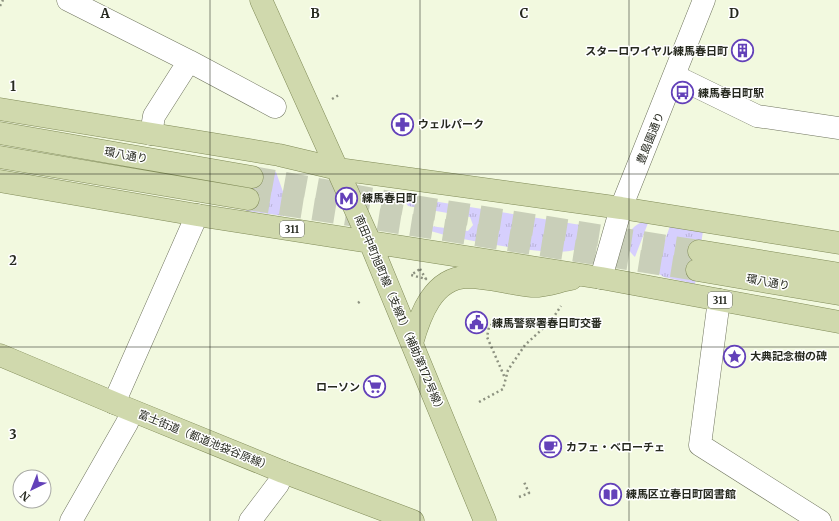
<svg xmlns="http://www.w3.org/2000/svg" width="839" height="521" viewBox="0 0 839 521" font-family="Merriweather,'Noto Sans JP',serif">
<defs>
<pattern id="grass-tufts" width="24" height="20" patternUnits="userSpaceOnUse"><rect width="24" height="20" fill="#d6cffd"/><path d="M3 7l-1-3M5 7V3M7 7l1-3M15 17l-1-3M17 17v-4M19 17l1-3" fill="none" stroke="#b8b2d8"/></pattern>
</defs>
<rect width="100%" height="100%" fill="#f2f9df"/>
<path fill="url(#grass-tufts)" d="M253,166L276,172L292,217L246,211Z
M408,197L587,226L595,232V237C590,250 566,252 554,252C537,253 420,234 415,224L468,231L473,225L470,217L408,206L406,203Z
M640,223H648L635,257C622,246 625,231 640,223Z
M670,226L703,231L695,284L664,277L654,271Z"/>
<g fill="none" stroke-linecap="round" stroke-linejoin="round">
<path stroke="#c9cfb9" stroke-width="22" stroke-dasharray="22 11" stroke-linecap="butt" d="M252,177L407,205L699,251
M248,199L697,270"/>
<defs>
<path id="minor" d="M68,0L189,61L275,107
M675,76L757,116L839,128
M151,134L154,116L189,61
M601,278L621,208L704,0
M719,300L700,445L820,521
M114,403L197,215
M71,521L127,423L132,411
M250,521L278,484L283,472"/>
<path id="major" d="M261,0L370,242L485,521
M0,109L279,155L338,169L621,208L839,243
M0,133L252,177
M0,157L248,199
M0,181L197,215L601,278L839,322
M699,251L839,274
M697,270L839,294
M412,343C420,315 433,278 467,277C489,277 510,284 532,286C544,287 559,281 571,279
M0,355L126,408L283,472L413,521"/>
</defs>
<use href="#minor" stroke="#6f745e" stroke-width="23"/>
<use href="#major" stroke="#808b58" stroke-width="23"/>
<path stroke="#8d9280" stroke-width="2.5" stroke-dasharray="2 3" stroke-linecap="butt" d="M0,6L3,0
M332,99L339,95
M420,269L426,279L411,275Z
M358,303L362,300
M496,321L489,327L487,337L505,378
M479,402L503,389L508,370L525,345L551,321L561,306
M519,497L529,493L524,482"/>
<use href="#minor" stroke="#fff" stroke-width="22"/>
<use href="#major" stroke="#d0d9ad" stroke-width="22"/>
</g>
<path fill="none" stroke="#26291f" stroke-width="1" stroke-opacity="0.55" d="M210,0V521M420,0V521M629,0V521M0,174H839M0,347H839"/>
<defs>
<symbol id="building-ring" viewBox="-11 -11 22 22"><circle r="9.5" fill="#fff" stroke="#6341b9" stroke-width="1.5"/><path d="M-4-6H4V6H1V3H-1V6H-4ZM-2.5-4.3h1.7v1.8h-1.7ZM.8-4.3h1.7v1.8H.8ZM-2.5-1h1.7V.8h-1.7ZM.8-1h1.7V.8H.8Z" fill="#6341b9"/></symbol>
<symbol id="bus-ring" viewBox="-11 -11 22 22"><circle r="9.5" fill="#fff" stroke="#6341b9" stroke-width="1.5"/><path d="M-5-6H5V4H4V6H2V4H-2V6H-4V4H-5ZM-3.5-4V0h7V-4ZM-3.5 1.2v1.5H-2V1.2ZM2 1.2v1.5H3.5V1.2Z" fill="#6341b9"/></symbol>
<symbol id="pharmacy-ring" viewBox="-11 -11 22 22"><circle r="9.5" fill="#fff" stroke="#6341b9" stroke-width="1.5"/><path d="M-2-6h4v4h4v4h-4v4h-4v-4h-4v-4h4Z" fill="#6341b9"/></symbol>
<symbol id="metro-ring" viewBox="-11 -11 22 22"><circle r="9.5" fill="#fff" stroke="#6341b9" stroke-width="1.5"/><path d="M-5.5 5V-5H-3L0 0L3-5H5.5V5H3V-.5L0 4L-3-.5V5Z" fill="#6341b9"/></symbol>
<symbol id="civic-ring" viewBox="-11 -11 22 22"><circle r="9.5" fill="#fff" stroke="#6341b9" stroke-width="1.5"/><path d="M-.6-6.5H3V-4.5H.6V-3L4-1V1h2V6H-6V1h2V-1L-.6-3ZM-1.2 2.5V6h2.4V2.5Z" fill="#6341b9"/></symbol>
<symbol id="sight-ring" viewBox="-11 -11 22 22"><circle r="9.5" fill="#fff" stroke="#6341b9" stroke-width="1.5"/><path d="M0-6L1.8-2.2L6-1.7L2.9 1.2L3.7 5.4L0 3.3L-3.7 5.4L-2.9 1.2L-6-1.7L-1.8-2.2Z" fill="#6341b9"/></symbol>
<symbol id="supermarket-ring" viewBox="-11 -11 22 22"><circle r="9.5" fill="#fff" stroke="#6341b9" stroke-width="1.5"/><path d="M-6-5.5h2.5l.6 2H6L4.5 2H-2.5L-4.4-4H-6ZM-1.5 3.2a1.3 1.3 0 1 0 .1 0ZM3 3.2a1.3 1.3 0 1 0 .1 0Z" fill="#6341b9"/></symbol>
<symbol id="cafe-ring" viewBox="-11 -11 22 22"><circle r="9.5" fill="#fff" stroke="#6341b9" stroke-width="1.5"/><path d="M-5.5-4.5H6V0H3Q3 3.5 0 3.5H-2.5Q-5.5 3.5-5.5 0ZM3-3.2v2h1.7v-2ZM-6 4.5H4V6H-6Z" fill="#6341b9"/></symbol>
<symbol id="library-ring" viewBox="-11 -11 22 22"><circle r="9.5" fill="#fff" stroke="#6341b9" stroke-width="1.5"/><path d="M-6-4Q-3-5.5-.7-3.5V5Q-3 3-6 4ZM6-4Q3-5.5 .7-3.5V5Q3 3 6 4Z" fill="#6341b9"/></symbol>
</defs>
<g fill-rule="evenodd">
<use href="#building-ring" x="730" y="38" width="25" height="25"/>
<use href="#bus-ring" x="670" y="80" width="25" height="25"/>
<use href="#pharmacy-ring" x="390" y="112" width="25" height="25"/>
<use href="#metro-ring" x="334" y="186" width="25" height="25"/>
<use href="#civic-ring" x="464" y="310" width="25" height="25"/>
<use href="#sight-ring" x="722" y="344" width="25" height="25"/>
<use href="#supermarket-ring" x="362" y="374" width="25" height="25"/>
<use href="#cafe-ring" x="538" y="434" width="25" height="25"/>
<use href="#library-ring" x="598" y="482" width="25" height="25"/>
</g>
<g text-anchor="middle" stroke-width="3" stroke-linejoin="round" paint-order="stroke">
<g fill="#fff" stroke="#676962" stroke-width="1">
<rect x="280" y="221" width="24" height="16" rx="3"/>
<rect x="708" y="292" width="24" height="16" rx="3"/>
</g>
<g font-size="10" font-weight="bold" fill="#26291f">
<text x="292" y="233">311</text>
<text x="720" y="304">311</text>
</g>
<g font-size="11" font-weight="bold" fill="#26291f" stroke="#fff" text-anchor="start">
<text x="728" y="55" text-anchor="end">スターロワイヤル練馬春日町</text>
<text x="698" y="97">練馬春日町駅</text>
<text x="418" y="128">ウェルパーク</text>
<text x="362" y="202">練馬春日町</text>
<text x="492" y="327">練馬警察署春日町交番</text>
<text x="750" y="360">大典記念樹の碑</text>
<text x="360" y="391" text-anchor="end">ローソン</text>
<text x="566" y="451">カフェ・ベローチェ</text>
<text x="626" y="498">練馬区立春日町図書館</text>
</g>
<g font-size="11" fill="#26291f" stroke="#fff">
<text transform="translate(650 138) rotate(-68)" y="4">豊島園通り</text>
<text transform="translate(126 155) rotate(10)" y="4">環八通り</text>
<text transform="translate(768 282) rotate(10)" y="4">環八通り</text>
<text transform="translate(400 314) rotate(67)" y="4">南田中町旭町線（支線1）（補助第172号線）</text>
<text transform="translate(205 440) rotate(22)" y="4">富士街道（都道池袋谷原線）</text>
</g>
</g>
<g font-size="13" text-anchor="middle" font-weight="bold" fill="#26291f" stroke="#fff" stroke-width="3" stroke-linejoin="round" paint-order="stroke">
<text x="105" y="18">A</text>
<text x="315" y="18">B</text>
<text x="524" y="18">C</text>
<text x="734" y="18">D</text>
<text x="13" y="91">1</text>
<text x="13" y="265">2</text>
<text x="13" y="439">3</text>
</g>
<g transform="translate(32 489) rotate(223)"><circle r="19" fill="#ffffff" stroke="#a8a9a5"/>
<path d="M0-3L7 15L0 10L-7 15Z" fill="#6341b9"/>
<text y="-6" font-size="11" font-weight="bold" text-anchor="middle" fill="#26291f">N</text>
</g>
</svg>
